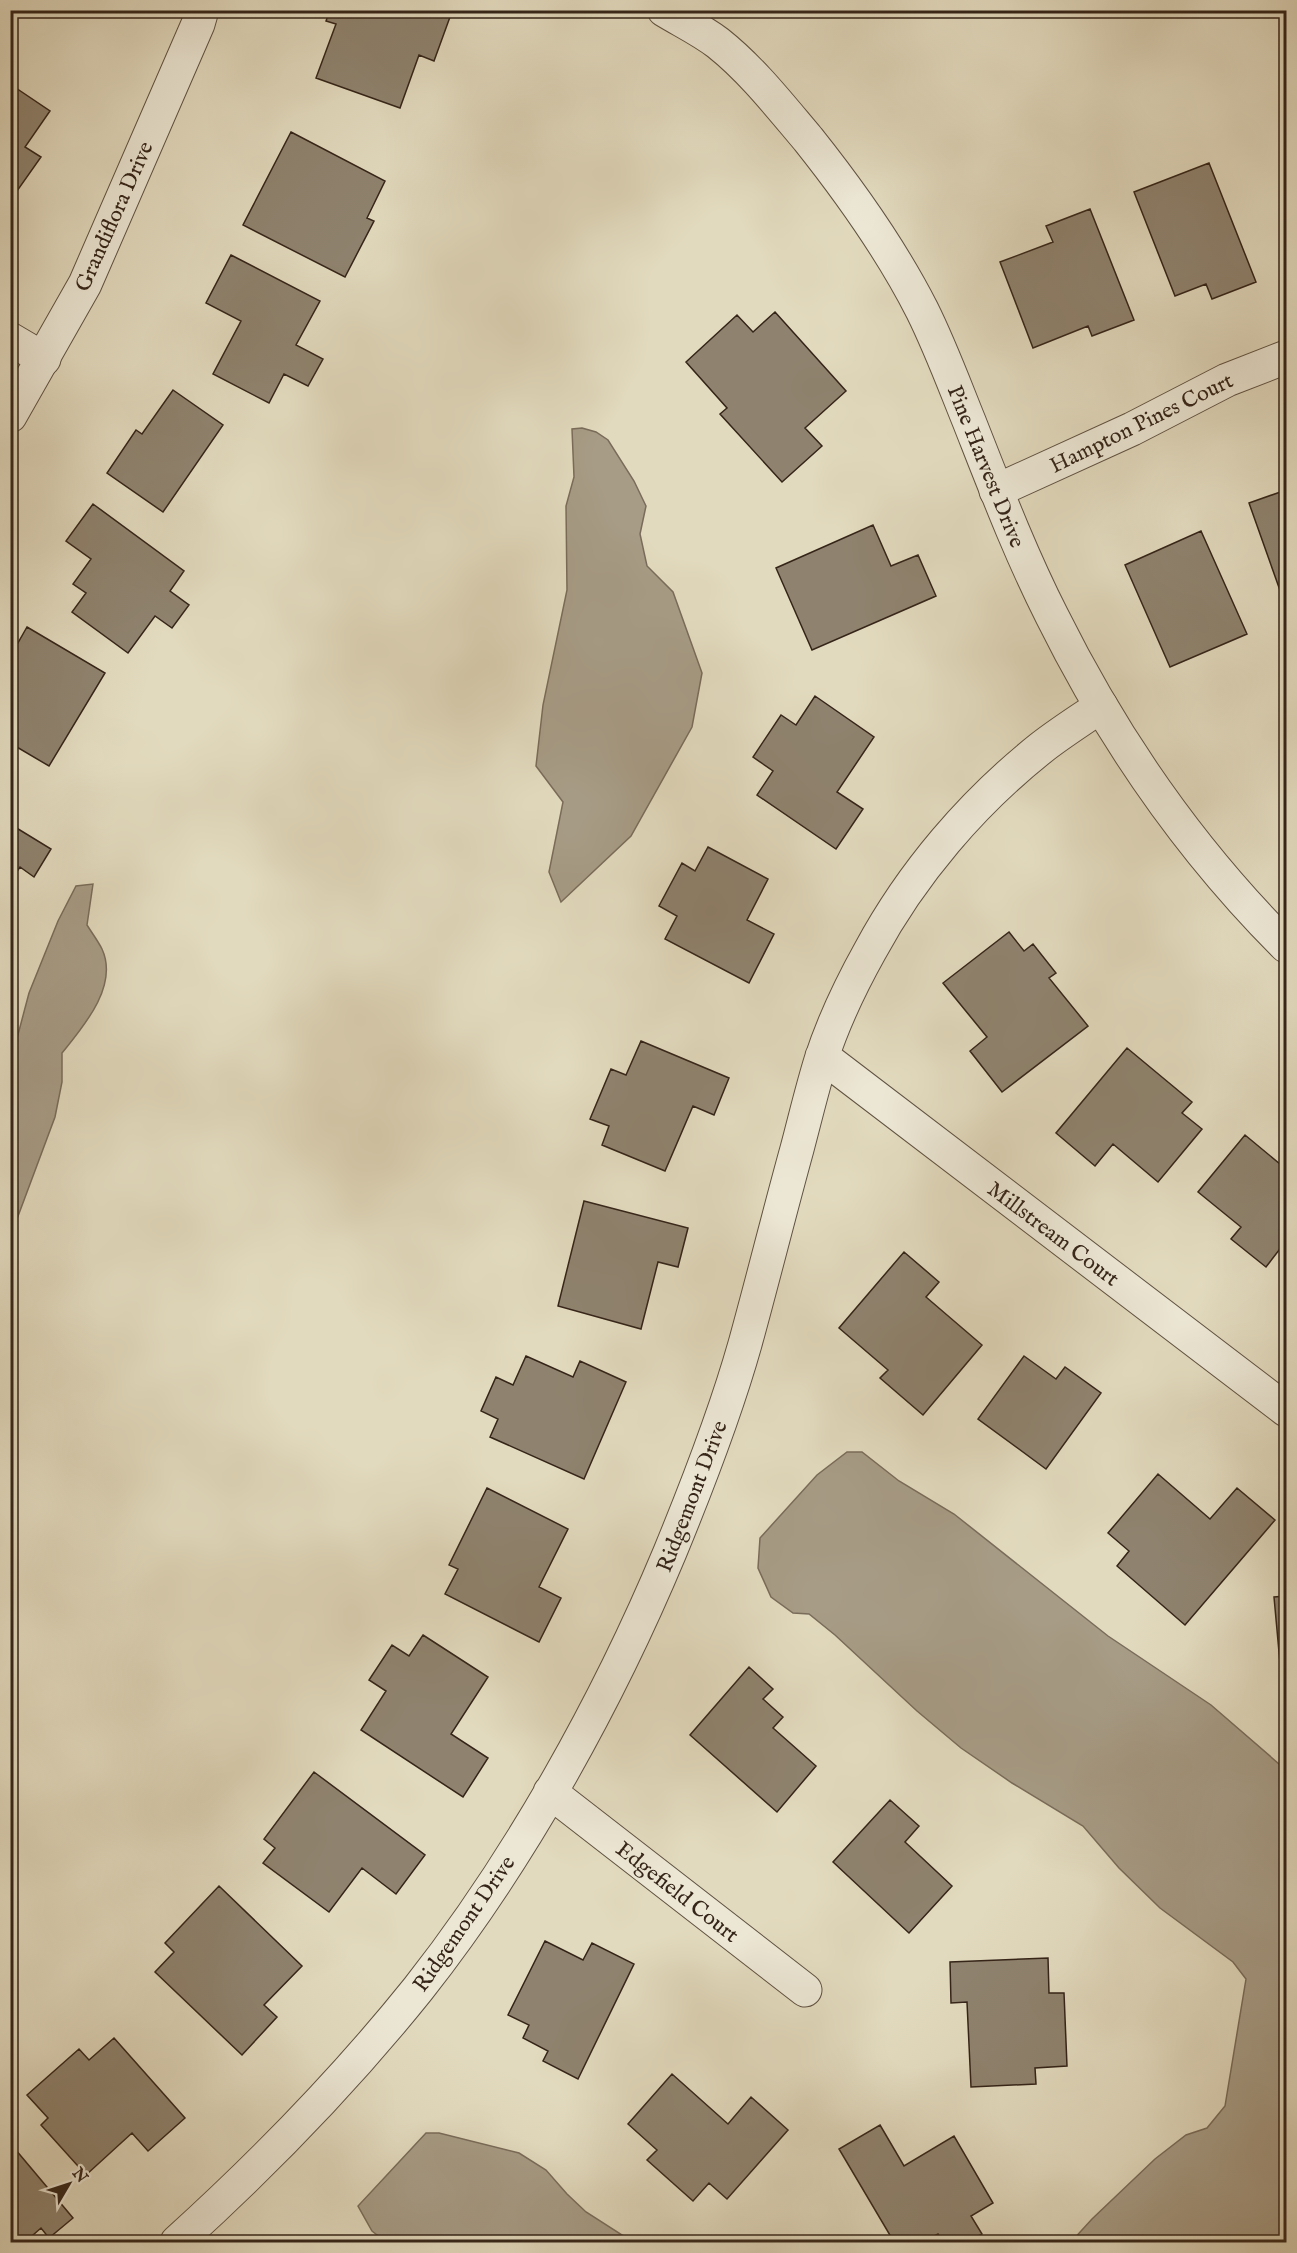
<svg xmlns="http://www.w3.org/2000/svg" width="1297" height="2253" viewBox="0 0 1297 2253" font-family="'IM FELL English',serif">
<rect width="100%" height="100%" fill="#e2dabe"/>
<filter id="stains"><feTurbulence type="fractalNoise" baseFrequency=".00333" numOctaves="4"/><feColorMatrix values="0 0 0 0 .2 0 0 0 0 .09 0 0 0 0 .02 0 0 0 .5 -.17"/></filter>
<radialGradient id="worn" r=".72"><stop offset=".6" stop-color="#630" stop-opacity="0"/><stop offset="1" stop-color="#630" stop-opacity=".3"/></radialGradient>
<path fill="#a79c86" stroke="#796c5a" stroke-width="1.5" d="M582,428L596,432L608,440L634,481L646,506L640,534L647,566L673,592L702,673L692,727L631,836L561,902L549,872L563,802L536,766L543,705L567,590L566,506L574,477L572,429Z
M93,884L87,925C92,933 98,941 102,949C119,986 83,1027 62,1053V1082L55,1117L11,1235V1061L29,993L58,921L76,886Z
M847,1452H862L899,1481L954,1514L1108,1636L1211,1705L1286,1770V2242H1251L1209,2236L1192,2242H1071L1092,2219L1155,2159L1186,2135L1207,2128L1225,2106L1246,1979L1233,1962L1160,1908L1119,1868L1083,1826L1012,1783L961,1748L917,1711L835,1635L809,1614L793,1613L771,1597L758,1568L760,1538L817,1475Z
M426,2133H439L519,2153L546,2170L567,2194L586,2212L633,2242H386L372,2231L358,2206Z"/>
<path fill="#8f836f" stroke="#352519" stroke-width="1.5" d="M330,10H432L450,17L434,61L419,55L400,108L316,78L336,24L326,21Z
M10,84L50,111L25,147L41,157L10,201Z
M291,132L385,181L367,218L374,221L345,277L243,225Z
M1209,163L1256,282L1212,299L1206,284L1175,296L1134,192Z
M1090,209L1134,320L1092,336L1088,326L1033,348L1000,262L1053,242L1046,226Z
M231,255L320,301L296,345L323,359L308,386L284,374L269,403L213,374L241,321L206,303Z
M775,312L846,391L805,428L822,446L782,482L720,414L727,408L686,362L737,315L753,332Z
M173,390L223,425L163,512L107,473L136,430L142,434Z
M1286,490V594L1282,596L1249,503Z
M93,504L184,571L170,591L189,605L172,628L155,616L128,653L72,612L86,593L73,584L91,559L66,541Z
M873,525L891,566L918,555L936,596L812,650L776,568Z
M1201,531L1247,634L1170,667L1125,565Z
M27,627L105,673L49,766L10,743V685L17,673L10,669V657Z
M815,696L874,737L837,792L863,809L836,849L757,795L773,771L753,757L781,715L796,725Z
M10,824L51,849L34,877L20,867L10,882Z
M708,847L768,879L747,920L774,934L749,983L665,939L677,916L659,906L682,863L695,871Z
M1009,932L1024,951L1033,944L1056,973L1049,978L1088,1026L1002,1092L970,1051L987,1037L943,983Z
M641,1041L729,1078L714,1115L693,1106L665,1171L602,1145L609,1126L590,1119L611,1069L626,1075Z
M1127,1048L1192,1102L1182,1113L1202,1129L1158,1182L1113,1144L1095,1166L1056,1133Z
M1245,1135L1286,1169V1241L1266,1267L1231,1239L1241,1227L1198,1192Z
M584,1201L688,1228L678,1267L658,1262L641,1329L558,1306Z
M904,1252L939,1282L926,1297L982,1345L923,1415L880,1378L888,1370L839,1328Z
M526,1356L573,1377L580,1361L626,1382L584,1479L490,1437L498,1419L481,1411L496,1377L513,1385Z
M1024,1356L1056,1379L1065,1367L1101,1393L1046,1469L978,1419Z
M1158,1474L1210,1519L1237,1488L1275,1520L1185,1625L1117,1566L1129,1551L1108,1533Z
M487,1488L568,1529L539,1587L561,1598L539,1642L445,1594L458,1569L449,1565Z
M1286,1596V1695L1283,1696L1274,1597Z
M423,1635L488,1677L451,1734L488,1758L463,1797L361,1730L386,1691L369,1680L392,1645L409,1656Z
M749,1667L773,1689L763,1699L783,1717L773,1728L816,1766L777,1812L690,1735Z
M314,1772L425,1855L396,1894L362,1868L329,1912L263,1863L275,1848L264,1839Z
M890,1800L919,1826L905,1842L952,1886L909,1933L833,1862Z
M219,1886L302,1966L264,2005L277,2017L242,2055L155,1972L174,1952L165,1943Z
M545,1941L583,1960L592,1943L634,1964L578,2079L543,2061L548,2051L523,2038L529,2025L508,2015Z
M1048,1958L1049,1993H1064L1067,2066L1035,2068L1036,2084L971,2087L967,2002L951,2003L950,1962Z
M114,2038L185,2118L148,2151L132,2133L86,2175L41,2125L48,2118L27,2095L79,2049L89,2060Z
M672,2074L728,2124L751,2097L788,2130L727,2199L709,2183L693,2201L647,2160L657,2150L628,2124Z
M880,2125L904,2166L954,2136L993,2203L971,2216L982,2234L967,2242H943L938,2234L923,2242H894L839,2149Z
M10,2143L73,2218L49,2238L41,2228L25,2242H10Z"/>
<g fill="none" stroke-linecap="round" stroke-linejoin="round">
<defs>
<path id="minor" d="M10,339L44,359
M996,491L1132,429L1227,380L1286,357
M822,1056L1286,1410
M550,1792L805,1990
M177,2242C263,2164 345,2080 418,1989C519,1861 607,1703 670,1552C698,1484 725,1415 745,1344C763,1279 779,1214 797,1149C805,1119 812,1089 821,1060C833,1023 851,985 870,951C912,873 972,803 1041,748C1060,733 1081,720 1101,706"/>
<path id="tertiary" d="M664,10C682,21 701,30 718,43C752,70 780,106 808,139C851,193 891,249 922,310C940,346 954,384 969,421C995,487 1020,553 1052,616C1112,737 1191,851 1286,946
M10,416L85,284L198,24L202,10"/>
</defs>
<use href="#minor" stroke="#605242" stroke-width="35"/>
<use href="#tertiary" stroke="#605242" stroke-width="35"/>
<use href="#minor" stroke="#ece7d5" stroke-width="33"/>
<use href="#tertiary" stroke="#ece7d5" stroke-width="33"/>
</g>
<g text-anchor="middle" stroke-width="5" stroke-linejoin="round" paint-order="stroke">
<g font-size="22" fill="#352519" stroke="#ece7d5">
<text transform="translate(113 216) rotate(-66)" y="8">Grandiflora Drive</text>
<text transform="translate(1141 422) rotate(-26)" y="8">Hampton Pines Court</text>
<text transform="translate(987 466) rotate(68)" y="8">Pine Harvest Drive</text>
<text transform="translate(1054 1233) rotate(37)" y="8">Millstream Court</text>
<text transform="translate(691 1496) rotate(-69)" y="8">Ridgemont Drive</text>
<text transform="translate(678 1891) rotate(38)" y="8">Edgefield Court</text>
<text transform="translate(463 1923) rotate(-55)" y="8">Ridgemont Drive</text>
</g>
</g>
<rect width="1297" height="2253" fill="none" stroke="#e2dabe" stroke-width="36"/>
<rect x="12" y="12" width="1273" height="2229" fill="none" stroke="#352519" stroke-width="3"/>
<rect x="18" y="18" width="1261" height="2217" fill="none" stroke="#352519" stroke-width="1.5"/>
<g transform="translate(69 2184) rotate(51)" stroke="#ece7d5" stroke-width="4.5" paint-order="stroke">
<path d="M0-4.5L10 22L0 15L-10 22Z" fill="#352519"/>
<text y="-9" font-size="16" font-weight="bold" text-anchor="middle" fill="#352519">N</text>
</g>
<rect width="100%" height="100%" filter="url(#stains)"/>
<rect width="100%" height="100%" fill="url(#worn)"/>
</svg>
